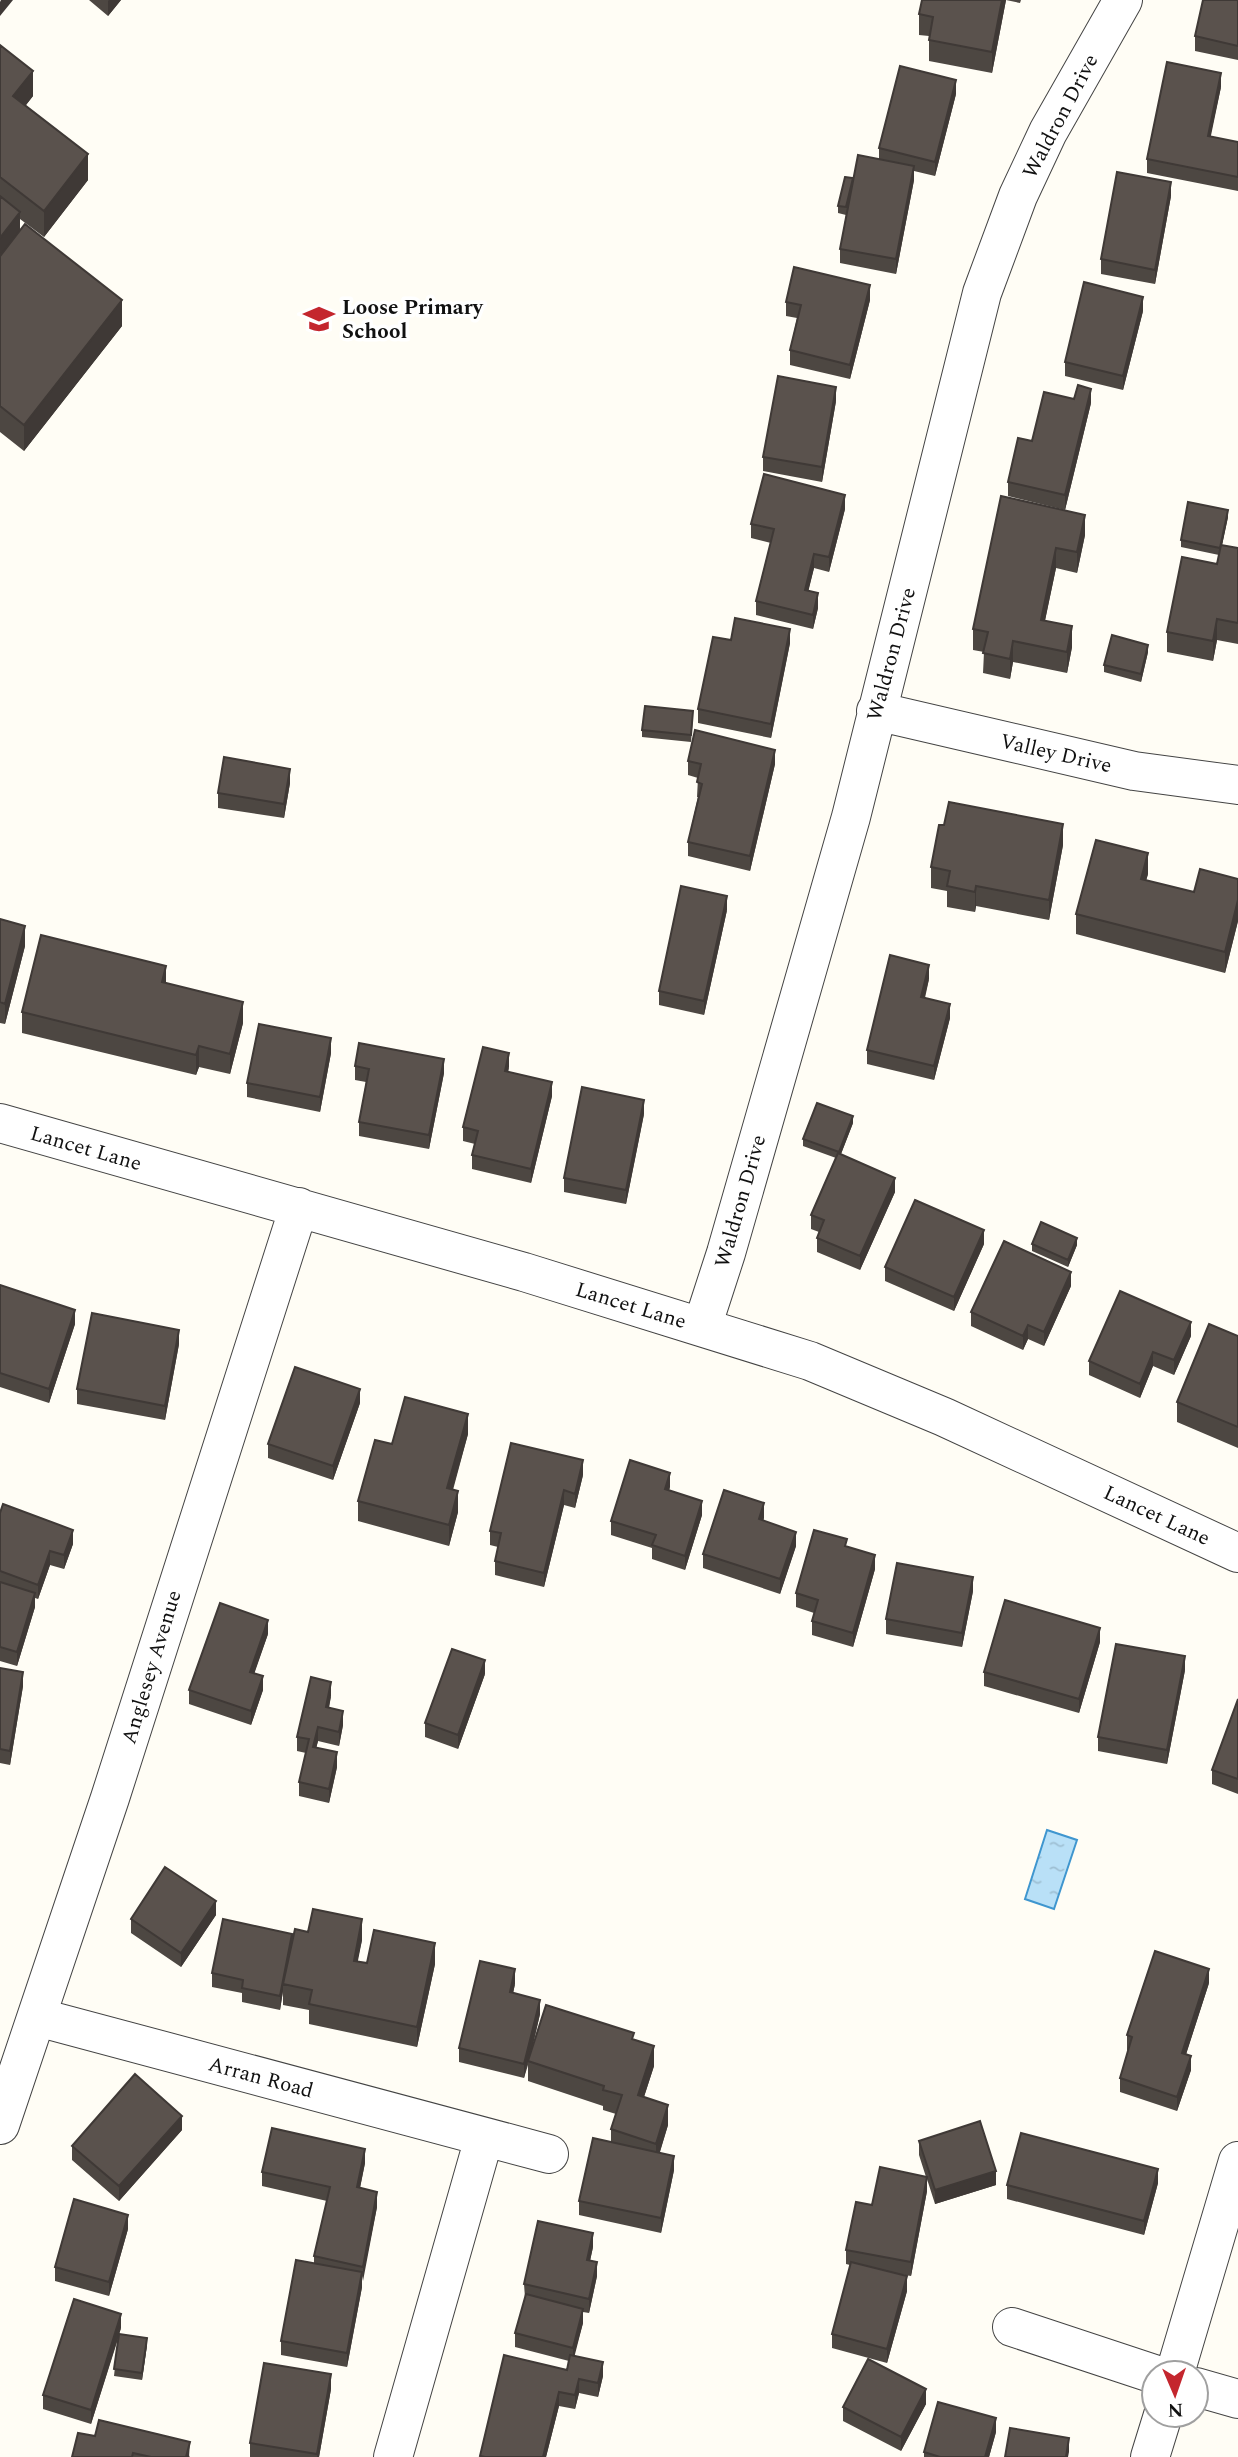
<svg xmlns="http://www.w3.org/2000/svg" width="1238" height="2457" viewBox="0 0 1238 2457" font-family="Spectral,serif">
<defs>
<pattern id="water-ripples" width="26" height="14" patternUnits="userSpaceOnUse" patternTransform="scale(1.75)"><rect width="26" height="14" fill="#b9e0f7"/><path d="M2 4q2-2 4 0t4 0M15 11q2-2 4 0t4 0" fill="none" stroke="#9ebfd3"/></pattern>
</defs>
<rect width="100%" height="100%" fill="#fffdf5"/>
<path fill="url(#water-ripples)" stroke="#3f96cf" stroke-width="2" d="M1047,1830L1077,1840L1054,1909L1025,1899Z"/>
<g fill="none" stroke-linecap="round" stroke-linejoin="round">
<defs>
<path id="minor" d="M876,711L1134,771L1238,785
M0,1123L524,1272L810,1361L944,1417L1238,1553
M702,1327L726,1253L851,817L982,293L1018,196L1048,132L1123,0
M37,2017L549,2154
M0,2125L110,1798L299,1207
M1012,2327L1154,2374
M1175,2373L1238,2161
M1196,2387L1238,2399
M393,2457L484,2138
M1150,2457L1163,2415"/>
</defs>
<use href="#minor" stroke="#444" stroke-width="40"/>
<use href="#minor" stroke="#fff" stroke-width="38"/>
</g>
<path fill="#4d4742" d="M89,0H121L108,16Z
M922,0H1021L1020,3L1006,0L992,73L929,61V36L919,35V14Z
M1238,0V60L1195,51V36Z
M0,45L33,96L25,106L88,180L44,237L20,219V230L122,326L24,451L0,432Z
M1221,87L1210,137L1238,142V191L1147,173V159Z
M956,94L935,176L914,171V180L896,274L840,263V249L846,215L838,213V206L853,178L879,159V148Z
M1171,196L1155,284L1101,274V259Z
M870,300L850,379L790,365V350L797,318L786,316V302Z
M1143,311L1123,390L1065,376V362Z
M836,401L822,482L763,471V457Z
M1091,403L1065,510L1008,496V482L1032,441Z
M1001,496L1085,535L1077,573L1056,568L1045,620L1072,647L1067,673L1013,662L1010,679L983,673L984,652L973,650V629Z
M845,509L829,572L814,568L808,591L818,608L813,629L756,615V601L771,543L751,538V524Z
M1228,517L1222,545L1238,548V644L1217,640L1213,661L1167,652V632L1217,564L1219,555L1181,547V540Z
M731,640L790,643L771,738L698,723V709Z
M1148,652L1141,682L1104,672V665Z
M693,718L691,742L642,737V730Z
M688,761L775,764L750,871L688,856V842L698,797H697L698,778L688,775Z
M290,783L284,818L218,808V793Z
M1063,845L1049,920L976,906L975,912L947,907V891L931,888V867Z
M1148,874L1146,880L1194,892L1238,879V921L1225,973L1076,934V914Z
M727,910L704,1015L659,1005V991Z
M0,919L25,946L5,1024L0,1023Z
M929,979L925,998L950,1018L934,1080L867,1064V1050Z
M166,983L243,1023L230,1074L199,1067L196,1075L22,1033V1012Z
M331,1053L320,1112L247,1097V1083Z
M355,1066L444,1073L429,1149L359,1136V1122L366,1082L355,1080Z
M509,1067L508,1072L552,1096L531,1183L472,1169V1155L475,1144L463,1141V1127Z
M644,1114L626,1204L564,1192V1178Z
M853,1123L841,1154L895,1192L860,1270L817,1252V1238L819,1232L811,1229V1215L836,1158L803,1146V1139Z
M984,1244L954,1311L885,1281V1267Z
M1032,1244L1077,1245L1068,1267L1032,1251Z
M0,1285L75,1324L49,1403L0,1387Z
M1071,1286L1044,1346L1028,1339L1023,1350L971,1326V1312Z
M1191,1336L1174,1375L1153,1366L1140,1398L1089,1375V1361Z
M1238,1336V1448L1177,1422V1402Z
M179,1344L165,1420L77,1404V1389Z
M360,1403L333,1480L268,1458V1444Z
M468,1434L453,1490L458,1512L449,1546L358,1521V1501L392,1444Z
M583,1475L575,1508L564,1505L544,1587L495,1575V1561L498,1547L490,1545V1531Z
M670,1487L669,1490L702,1515L685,1570L652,1559V1548L611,1535V1521Z
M0,1513L73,1544L64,1569L50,1565L38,1599L35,1598V1607L17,1666L0,1661Z
M764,1518L763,1521L796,1546L780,1594L703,1568V1554Z
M847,1547L875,1569L853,1647L812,1635V1621L814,1613L796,1607V1593Z
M973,1591L962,1647L886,1634V1619Z
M268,1634L254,1673L263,1690L251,1725L189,1704V1690Z
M1100,1642L1079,1713L984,1686V1672Z
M0,1668L23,1686L10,1765L0,1763Z
M1185,1670L1167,1764L1098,1751V1737Z
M485,1674L458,1749L425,1737V1723Z
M331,1696L329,1708L343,1725L339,1746L318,1741L316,1748L337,1767L329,1803L299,1796V1782L306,1753L297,1751V1737Z
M1238,1699V1794L1212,1784V1770Z
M216,1915L181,1967L131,1933V1919Z
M308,1932L362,1940L357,1962L367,1963L435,1964L417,2047L309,2024V2010L283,2005V1991L280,2010L242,2002V1993L212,1987V1973L292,1942Z
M1209,1983L1186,2054L1191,2070L1177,2111L1120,2092V2078L1128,2050H1127V2035Z
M515,1984L513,1993L540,2014L532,2049L634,2039L654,2066L644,2097L668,2125L660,2152L674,2170L661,2233L579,2215V2201L611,2142V2129L616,2114L603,2110V2106L528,2081V2065L524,2078L459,2062V2048Z
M182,2130L119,2201L72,2160V2146Z
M919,2141L996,2185L935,2204L927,2179V2191L911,2276L893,2273L907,2291L887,2363L832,2348V2334L850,2265L846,2264V2250L872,2205L926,2177L919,2155Z
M365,2163L360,2188L377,2207L362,2281V2287L347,2367L281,2355V2341L314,2264V2256L327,2201L262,2186V2172Z
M1158,2183L1144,2235L1007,2199V2185Z
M128,2229L109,2296L55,2281V2267Z
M593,2247L590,2261L597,2276L589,2313L583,2312V2323L574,2355L603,2376L598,2397L579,2393L575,2409L559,2406L546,2457H480L504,2355L567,2370L569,2361L515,2347V2333L525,2298L524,2284Z
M121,2328L119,2334L147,2345L142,2380L114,2376L118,2339L91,2424L43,2409V2395Z
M331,2389L319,2457H250V2443Z
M926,2404L901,2451L843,2421V2407Z
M996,2432L989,2457H924V2452Z
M95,2436L190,2456L189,2457H72Z"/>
<path fill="#3f3936" d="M1,0H13L0,16V2Z
M109,0H121L108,16V1Z
M1002,0H1006L992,73V52Z
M33,71V96L13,122V96Z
M1221,73V87L1208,150V136Z
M956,80V94L935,176V162Z
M88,154V180L44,237V211Z
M914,166V180L896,274V259Z
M1171,182V196L1155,284V270Z
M20,212V238L0,264V238Z
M870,285V300L850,379V365Z
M1143,297V311L1123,390V376Z
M122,300V326L24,451V425Z
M836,387V401L822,482V467Z
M1091,389V403L1065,510V495Z
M845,495V509L829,572V557Z
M1228,510V517L1220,555V548Z
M1085,515V535L1077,573V552Z
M1056,548V568L1041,640V620Z
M814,554V568L805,605V590Z
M818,593V608L813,629V615Z
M1217,619V640L1213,661V641Z
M1072,626V647L1067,673V652Z
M790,629V643L771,738V724Z
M1013,641V662L1010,679V659Z
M1148,645V652L1141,682V674Z
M775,750V764L750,871V856Z
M290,769V783L284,818V804Z
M1063,824V845L1049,920V900Z
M1148,853V874L1141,899V879Z
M976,886V906L975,912V892Z
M727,896V910L704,1015V1001Z
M1238,900V921L1225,973V952Z
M25,926V946L5,1024V1004Z
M929,965V979L921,1011V997Z
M166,966V986L162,982Z
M243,1002V1023L230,1074V1054Z
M950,1004V1018L934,1080V1066Z
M331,1038V1053L320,1112V1097Z
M199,1046V1067L196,1075V1055Z
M509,1053V1067L505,1085V1071Z
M444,1059V1073L429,1149V1135Z
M552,1082V1096L531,1183V1169Z
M644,1100V1114L626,1204V1190Z
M853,1116V1123L839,1159V1152Z
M895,1178V1192L860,1270V1256Z
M984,1230V1244L954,1311V1297Z
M1077,1238V1245L1068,1267V1260Z
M1071,1272V1286L1044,1346V1332Z
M75,1310V1324L49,1403V1389Z
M1191,1322V1336L1174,1375V1360Z
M1028,1325V1339L1023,1350V1336Z
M179,1330V1344L165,1420V1406Z
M1153,1352V1366L1140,1398V1384Z
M360,1389V1403L333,1480V1466Z
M468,1414V1434L447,1509V1488Z
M583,1460V1475L575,1508V1494Z
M670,1473V1487L665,1503V1489Z
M564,1490V1505L544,1587V1573Z
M458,1491V1512L449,1546V1525Z
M702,1501V1515L685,1570V1556Z
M764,1503V1518L759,1534V1519Z
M73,1530V1544L64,1569V1555Z
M796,1532V1546L780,1594V1579Z
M50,1551V1565L38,1599V1585Z
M875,1555V1569L853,1647V1633Z
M973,1577V1591L962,1647V1633Z
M35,1593V1607L17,1666V1652Z
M268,1620V1634L250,1686V1672Z
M1100,1628V1642L1079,1713V1699Z
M1185,1656V1670L1167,1764V1750Z
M485,1660V1674L458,1749V1735Z
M23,1672V1686L10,1765V1751Z
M263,1676V1690L251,1725V1711Z
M331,1682V1696L326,1721V1707Z
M343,1711V1725L339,1746V1732Z
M318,1727V1741L313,1761V1747Z
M337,1752V1767L329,1803V1789Z
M216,1901V1915L181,1967V1953Z
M362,1919V1940L354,1981V1961Z
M292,1934V1948L283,1984V1991L280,2010V1996Z
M435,1943V1964L417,2047V2027Z
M515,1969V1984L510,2007V1992Z
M1209,1969V1983L1182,2067V2053Z
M540,2000V2014L529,2061H528L524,2078V2064Z
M654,2046V2066L638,2115V2095Z
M1191,2056V2070L1177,2111V2097Z
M668,2105V2125L656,2164V2144Z
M182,2116V2130L119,2201V2186Z
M365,2149V2163L357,2202V2187Z
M674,2156V2170L661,2233V2218Z
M1158,2169V2183L1144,2235V2221Z
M996,2171V2185L935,2204V2190Z
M927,2177V2191L911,2276V2262Z
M377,2192V2207L363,2281V2267Z
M128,2215V2229L109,2296V2282Z
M593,2233V2247L587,2274V2260Z
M597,2262V2276L589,2313V2299Z
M362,2272V2287L347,2367V2353Z
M907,2276V2291L887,2363V2349Z
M583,2309V2323L573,2362V2348Z
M121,2314V2328L91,2424V2410Z
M147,2338V2345L142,2380V2373Z
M603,2362V2376L598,2397V2383Z
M331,2374V2389L319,2457H317Z
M579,2379V2393L575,2409V2395Z
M926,2389V2404L901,2451V2437Z
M559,2392V2406L546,2457H543Z
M996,2418V2432L989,2457H985Z
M1069,2438V2452L1068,2457H1066Z
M190,2442L189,2457H186Z"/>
<path fill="#5a524d" stroke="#3f3936" stroke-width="2" d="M922,0H1002L992,52L929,40L933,17L919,14Z
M1203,0H1238V46L1195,36Z
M0,45L33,71L13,96L88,154L44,211L0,177Z
M1167,62L1221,73L1208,136L1238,142V177L1147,159Z
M900,66L956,80L935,162L879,148Z
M858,155L914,166L896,259L840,249Z
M1117,172L1171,182L1155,270L1101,259Z
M845,177L853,178L846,207L838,206Z
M0,196L20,212L0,238Z
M25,224L122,300L24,425L0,406V254L1,255Z
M794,267L870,285L850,365L790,350L801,305L786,302Z
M1084,282L1143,297L1123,376L1065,362Z
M778,376L836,387L822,467L763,457Z
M1078,385L1091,389L1065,495L1008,482L1018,438L1032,441L1044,392L1074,399Z
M764,474L845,495L829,557L814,554L805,590L818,593L813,615L756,601L774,529L751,524Z
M1001,496L1085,515L1077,552L1056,548L1041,620L1072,626L1067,652L1013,641L1010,659L983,653L988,632L973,629Z
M1188,502L1228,510L1220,548L1181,540Z
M1221,545L1238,548V623L1217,619L1213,641L1167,632L1182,557L1217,564Z
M735,618L790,629L771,724L698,709L713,637L731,640Z
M1112,635L1148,645L1141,674L1104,665Z
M645,706L693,711L691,735L642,730Z
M695,730L775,750L750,856L688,842L702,784L697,782L701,764L688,761Z
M224,757L290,769L284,804L218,793Z
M949,802L1063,824L1049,900L976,886L975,892L947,886L950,871L931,867L939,825H944Z
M1096,840L1148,853L1141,879L1194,892L1200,869L1238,879V900L1225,952L1076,914Z
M681,886L727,896L704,1001L659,991Z
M0,919L25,926L5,1004L0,1002Z
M41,935L166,966L162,982L243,1002L230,1054L199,1046L196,1055L22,1012Z
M890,955L929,965L921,997L950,1004L934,1066L867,1050Z
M259,1024L331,1038L320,1097L247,1083Z
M359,1043L444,1059L429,1135L359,1122L369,1069L355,1066Z
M483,1047L509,1053L505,1071L552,1082L531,1169L472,1155L478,1131L463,1127Z
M582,1087L644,1100L626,1190L564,1178Z
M817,1103L853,1116L839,1152L803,1139Z
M838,1153L895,1178L860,1256L817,1238L824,1220L811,1215Z
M915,1200L984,1230L954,1297L885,1267Z
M1041,1222L1077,1238L1068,1260L1032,1244Z
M1004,1241L1071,1272L1044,1332L1028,1325L1023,1336L971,1312Z
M0,1285L75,1310L49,1389L0,1373Z
M1120,1291L1191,1322L1174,1360L1153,1352L1140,1384L1089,1361Z
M92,1313L179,1330L165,1406L77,1389Z
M1209,1324L1238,1336V1427L1177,1402Z
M295,1367L360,1389L333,1466L268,1444Z
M405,1397L468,1414L447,1488L458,1491L449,1525L358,1501L375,1440L392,1444Z
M511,1443L583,1460L575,1494L564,1490L544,1573L495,1561L501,1533L490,1531Z
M630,1460L670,1473L665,1489L702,1501L685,1556L652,1545L656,1535L611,1521Z
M724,1490L764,1503L759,1519L796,1532L780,1579L703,1554Z
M3,1504L73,1530L64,1555L50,1551L38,1585L0,1571V1513Z
M814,1530L847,1539L845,1546L875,1555L853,1633L812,1621L818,1600L796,1593Z
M897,1563L973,1577L962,1633L886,1619Z
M0,1582L35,1593L17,1652L0,1647Z
M1005,1600L1100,1628L1079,1699L984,1672Z
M220,1603L268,1620L250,1672L263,1676L251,1711L189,1690Z
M1116,1644L1185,1656L1167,1750L1098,1737Z
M452,1649L485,1660L458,1735L425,1723Z
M0,1668L23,1672L10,1751L0,1749Z
M311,1677L331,1682L326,1707L343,1711L339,1732L318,1727L313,1747L337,1752L329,1789L299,1782L309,1739L297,1737Z
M1238,1699V1779L1212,1770Z
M165,1867L216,1901L181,1953L131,1919Z
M313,1909L362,1919L354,1961L367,1963L374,1930L435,1943L417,2027L309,2004L312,1990L283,1984L295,1929L308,1932Z
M223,1919L292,1934L280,1996L242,1988L243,1980L212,1973Z
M1155,1951L1209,1969L1182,2053L1191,2056L1177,2097L1120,2078L1132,2037L1127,2035Z
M480,1961L515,1969L510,1992L540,2000L524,2064L459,2048Z
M546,2005L634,2033L632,2039L654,2046L638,2095L668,2105L656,2144L611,2129L622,2095L603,2090L604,2086L528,2061Z
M135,2074L182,2116L119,2186L72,2146Z
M980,2121L996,2171L935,2190L919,2141Z
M272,2128L365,2149L357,2187L377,2192L363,2267L314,2256L330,2187L262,2172Z
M1021,2133L1158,2169L1144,2221L1007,2185Z
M593,2138L674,2156L661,2218L579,2201Z
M880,2167L927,2177L911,2262L846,2250L856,2202L872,2205Z
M74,2199L128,2215L109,2282L55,2267Z
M538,2221L593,2233L587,2260L597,2262L589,2299L524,2284Z
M296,2260L362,2272L347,2353L281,2341Z
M851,2262L907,2276L887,2349L832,2334Z
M526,2294L583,2309L573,2348L515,2333Z
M74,2299L121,2314L91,2410L43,2395Z
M119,2334L147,2338L142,2373L114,2369Z
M504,2355L567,2370L570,2355L603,2362L598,2383L579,2379L575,2395L559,2392L543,2457H485L480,2456Z
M868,2359L926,2389L901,2437L843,2407Z
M264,2363L331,2374L317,2454L250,2443Z
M938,2402L996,2418L985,2457H940L924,2452Z
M99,2420L190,2442L186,2457H151L133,2453L132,2457H72L78,2433L95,2436Z
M1010,2428L1069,2438L1066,2457H1005Z"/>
<defs>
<symbol id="school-bare" viewBox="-9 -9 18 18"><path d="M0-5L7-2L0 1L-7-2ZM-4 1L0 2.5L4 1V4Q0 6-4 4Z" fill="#c4262e" stroke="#fff" stroke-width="2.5" paint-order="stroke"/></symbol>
</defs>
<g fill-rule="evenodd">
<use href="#school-bare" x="297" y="297" width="44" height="44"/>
</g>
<g text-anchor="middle" stroke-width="7" stroke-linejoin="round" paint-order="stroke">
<g font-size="21" fill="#111" stroke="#fff">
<text transform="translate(1060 116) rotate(-62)" y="7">Waldron Drive</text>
<text transform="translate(891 654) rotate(-75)" y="7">Waldron Drive</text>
<text transform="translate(1056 753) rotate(13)" y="7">Valley Drive</text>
<text transform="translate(86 1148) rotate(16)" y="7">Lancet Lane</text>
<text transform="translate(740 1201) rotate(-74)" y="7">Waldron Drive</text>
<text transform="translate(631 1305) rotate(17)" y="7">Lancet Lane</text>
<text transform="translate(1157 1515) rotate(25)" y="7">Lancet Lane</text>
<text transform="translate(151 1667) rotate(-73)" y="7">Anglesey Avenue</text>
<text transform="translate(261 2077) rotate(15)" y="7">Arran Road</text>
</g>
<g font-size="21" font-weight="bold" fill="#111" stroke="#fff" text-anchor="start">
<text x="342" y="314">Loose Primary<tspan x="342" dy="24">School</tspan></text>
</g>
</g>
<g transform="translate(1175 2394) rotate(178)"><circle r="33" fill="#ffffff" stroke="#a0a0a0" stroke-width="2"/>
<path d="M0-5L12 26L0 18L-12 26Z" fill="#c4262e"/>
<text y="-10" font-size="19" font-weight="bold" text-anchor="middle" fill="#111111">N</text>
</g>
</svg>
